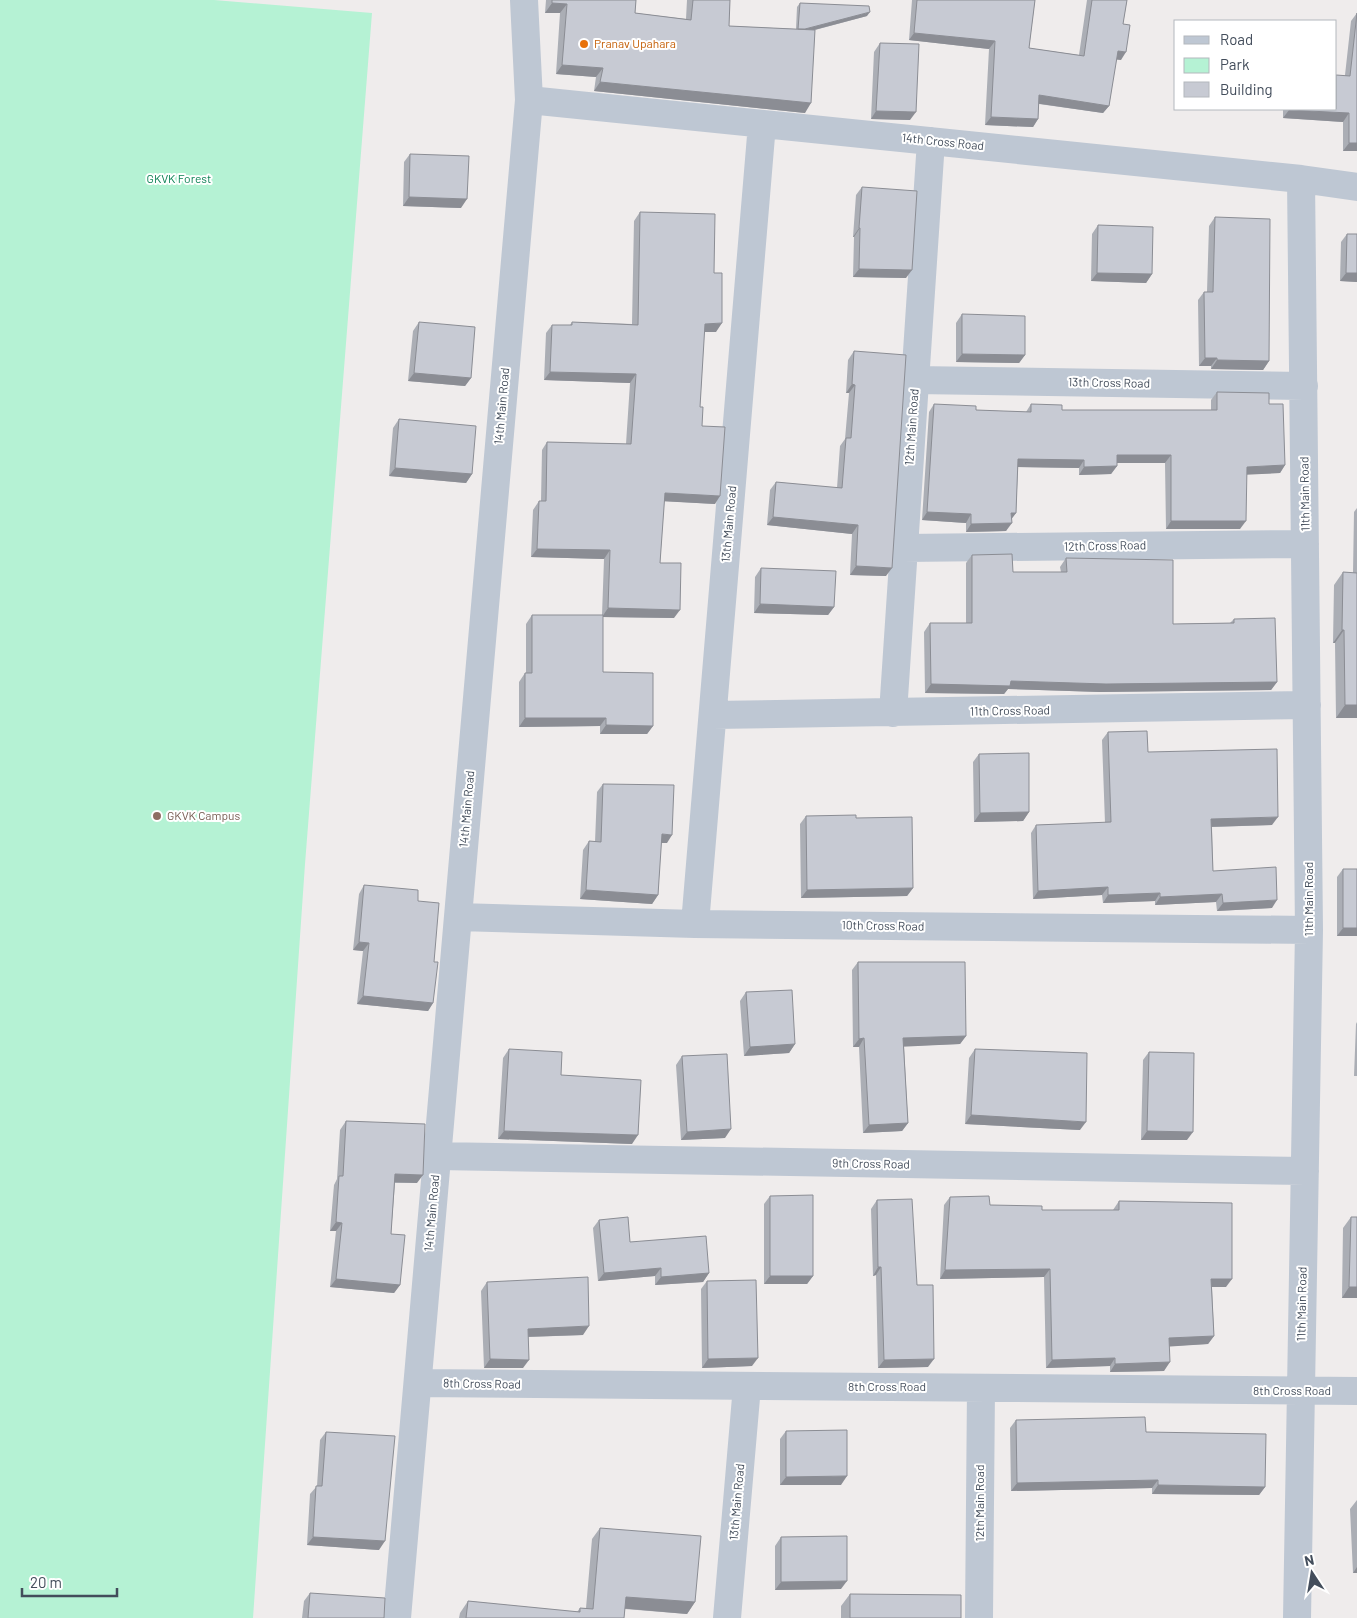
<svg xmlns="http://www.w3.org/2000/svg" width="1357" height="1618" viewBox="0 0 1357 1618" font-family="Barlow,sans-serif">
<rect width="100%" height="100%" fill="#efecec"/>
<path fill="#b5f2d4" d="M0,0H214L372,13L305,864L253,1618H0Z"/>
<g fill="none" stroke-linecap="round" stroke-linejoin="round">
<path stroke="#bec7d3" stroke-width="28" d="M529,100L1301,179L1357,187
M915,380L1304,386
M904,548L1305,544
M893,713L931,141
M713,715L1307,705
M458,917L695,924L1309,930
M695,924L762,124
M437,1156L1305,1171
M418,1383L1357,1391
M397,1618L529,100L524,0
M727,1618L747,1386
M979,1618L981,1388
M1297,1618L1309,930L1301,179"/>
</g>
<path fill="#abaeb5" d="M546,0H636L635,13L686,19L687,0H730L729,26L796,29L797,7L800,3L867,16L815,30L805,113L594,91L596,77L556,74L560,13H545Z
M912,0H1035L1029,48L1079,55L1087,0H1127L1123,24L1121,60L1116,59L1109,106L1103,113L1039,104L1038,119L1033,127L985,125L989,49L909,40Z
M1357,13V151H1343V122L1283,118V109H1336L1345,75L1351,21Z
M880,43L910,120L871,119L874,52Z
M410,154L461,208L403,206L404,162Z
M862,187L906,278L853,277L854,237H853L856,195Z
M640,212L714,273L716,332H704L700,407L702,426L715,504L664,501L660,563L674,618L603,617V672L653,726L647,734H600V726L519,727V682L525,673H526V624L532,615H602L604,559L531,557L533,510L539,501H541L542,450L547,442L626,444L630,383L544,380L546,333L552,325H570L572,322L632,324L634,221Z
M1215,217L1269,361L1263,370L1211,369V366H1199L1198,300L1204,292H1207L1209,226Z
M1098,225L1152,274L1146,283L1091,281L1092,234Z
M1347,234H1357V282L1340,281L1341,242Z
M962,314L1025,355L1019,363L956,362V323Z
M419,322L471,378L465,386L408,381L413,331Z
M854,351L886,576L850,575L852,534L767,525L770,490L776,482L837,488L840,446L845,439L849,393H846L848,360Z
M1217,392L1269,404L1285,465L1280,473L1247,474L1240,529H1166L1165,463H1117V466L1111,474L1079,475V468L1018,467L1016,513L1012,518L1006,531L966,532V523L922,520L929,412L934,404L976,410L1026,412L1031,404L1062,410H1211V400Z
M399,419L472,474L466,483L389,476L393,428Z
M1357,508V718H1336L1335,643H1333L1334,585L1343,572L1353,573L1354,512Z
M972,555L1013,572H1061L1060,567L1066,558L1173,624L1230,623L1234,619L1277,682L1271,690L1100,692L1008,689L1004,694L925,693L924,632L930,623H966V563Z
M761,568L834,607L828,615L754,613L755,577Z
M1108,732L1148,752L1272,825L1212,827L1213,871L1272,908L1217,911L1216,902L1155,905V901L1103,903L1102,895L1033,899L1031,833L1036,825L1105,823L1102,740Z
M979,754L1029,812L1023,821L974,822L973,762Z
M603,784L667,843H661L658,895L652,904L580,899L583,850L589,841L595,842L597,792Z
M806,816L856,818L913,888L907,896L801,898L800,824Z
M1343,869L1357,936H1337V877Z
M364,885L418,901L433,1003L428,1011L357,1004L363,951L353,950L359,894Z
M858,962L966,1036L960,1044L904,1046L908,1123L902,1131L863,1133L859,1047H853L852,970Z
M746,992L795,1044L789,1053L744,1056L740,1001Z
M1357,1022V1076H1354L1356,1024Z
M509,1049L561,1075L632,1144L498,1139L503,1058Z
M975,1049L1080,1130L965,1124L969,1058Z
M1149,1052L1187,1140H1141L1143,1060Z
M682,1056L725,1138L681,1140L676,1065Z
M346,1121L417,1183H395L391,1234L400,1285L394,1293L330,1287L336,1231H330L334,1185L337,1179L340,1130Z
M770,1196L813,1276L807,1284H764V1204Z
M950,1197L990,1205L1042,1210H1113L1119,1201L1226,1287H1212L1214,1336L1208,1344L1169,1346L1164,1371L1110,1372V1366L1046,1368L1044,1277L940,1279L944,1205Z
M877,1200L917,1285L928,1367L878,1368L876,1275L873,1276L871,1209Z
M1351,1217L1357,1298H1342L1343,1228Z
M599,1220L630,1242L709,1273L703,1282L655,1285V1276L598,1281L593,1228Z
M707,1281L752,1366L702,1368L701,1289Z
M487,1282L583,1335L528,1337L523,1368H484L481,1291Z
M1016,1420L1146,1432L1265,1487L1259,1495L1152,1494V1488L1011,1491L1010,1428Z
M786,1431L841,1485H780V1439Z
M326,1432L379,1550L307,1545L310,1494L317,1486L320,1440Z
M1357,1500V1573H1353L1350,1509Z
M600,1528L695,1602L687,1614L625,1609L624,1618H459L460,1613L468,1601L577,1612L580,1608H586L592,1539Z
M781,1537L841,1589L775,1590V1546Z
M310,1593L384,1618H302L304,1601Z
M850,1594L961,1618H841V1606Z"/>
<path fill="#8b8d94" d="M552,3L567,4L560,13H545Z
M870,12L867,16L795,35L798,31Z
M914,33L995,41L989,49L909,40Z
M1118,51L1126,52L1121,60L1112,59Z
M562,65L603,68L596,77L556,74Z
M600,82L811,103L805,113L594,91Z
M1039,95L1109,106L1103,113L1034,103Z
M1289,110L1349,113L1343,122L1283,118Z
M876,111L916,112L910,120L871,119Z
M991,117L1038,119L1033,127L985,125Z
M1349,143H1357V151H1343Z
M409,197L467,199L461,208L403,206Z
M859,228H860L854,237H853Z
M859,269L912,270L906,278L853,277Z
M1097,273L1152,274L1146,283L1091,281Z
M1346,273H1357V282L1340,281Z
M722,323L716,332H699L705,324Z
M962,354L1025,355L1019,363L956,362Z
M1205,358H1217L1211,366H1199Z
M1217,360L1269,361L1263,370L1211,369Z
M550,372L636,374L630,383L544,380Z
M414,373L471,378L465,386L408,381Z
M852,384L855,385L849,393H846Z
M1117,455H1171L1165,463H1111Z
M1018,459L1084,460L1079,468L1013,467Z
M1285,465L1280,473L1241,475L1247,467Z
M1117,466L1111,474L1079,475L1084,467Z
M395,468L472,474L466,483L389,476Z
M665,493L720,496L715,504L659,501Z
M927,512L971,514L966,523L922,520Z
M1011,513H1016L1010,521Z
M773,517L858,525L852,534L767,525Z
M1171,521H1246L1240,529H1166Z
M1012,523L1006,531L966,532L971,524Z
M537,549L610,550L604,559L531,557Z
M856,566L892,568L886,576L850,575Z
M760,604L834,607L828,615L754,613Z
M608,608L680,610L674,618L602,617Z
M1342,630H1344L1335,643H1333Z
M1011,681L1277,682L1271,690L1100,692L1008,689L1004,694L925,693L931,684Z
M1345,705H1357V718H1336Z
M525,718H606L600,726L519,727Z
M606,725L653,726L647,734H600Z
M1029,812L1023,821L974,822L980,813Z
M1278,817L1272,825L1206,827L1211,819Z
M662,834L672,835L667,843H656Z
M1108,887L1102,895L1033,899L1038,891Z
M913,888L907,896L801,898L807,890Z
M586,890L658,895L652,904L580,899Z
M1160,893L1155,901L1103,903L1108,895Z
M1222,894L1216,902L1155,905L1160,897Z
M1277,900L1272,908L1217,911L1223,903Z
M1343,928H1357V936H1337Z
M359,942L369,943L363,951L353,950Z
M363,996L433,1003L428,1011L357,1004Z
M966,1036L960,1044L897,1047L903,1038Z
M864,1038L859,1047H853L859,1039Z
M795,1044L789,1053L744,1056L750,1047Z
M971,1115L1086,1122L1080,1130L965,1124Z
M908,1123L902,1131L863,1133L869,1125Z
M731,1129L725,1138L681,1140L687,1132Z
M504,1131L638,1135L632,1144L498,1139Z
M1147,1131L1193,1132L1187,1140H1141Z
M395,1174L423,1175L417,1183L389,1182Z
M336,1222L342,1223L336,1231H330Z
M878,1267H881L876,1275L873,1276Z
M661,1268L655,1276L598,1281L604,1273Z
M1050,1269L1044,1277L940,1279L945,1270Z
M709,1273L703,1282L655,1285L661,1277Z
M770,1276H813L807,1284H764Z
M336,1279L400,1285L394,1293L330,1287Z
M1211,1279H1232L1226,1287H1206Z
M1349,1287H1357V1298H1342Z
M589,1326L583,1335L522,1337L528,1329Z
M1214,1336L1208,1344L1163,1347L1169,1338Z
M758,1358L752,1366L702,1368L708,1359Z
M1115,1358L1110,1366L1046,1368L1052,1360Z
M490,1359L529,1360L523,1368H484Z
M934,1359L928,1367L878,1368L884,1360Z
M1170,1362L1164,1371L1110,1372L1115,1364Z
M847,1476L841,1485H780L786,1477Z
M1158,1480L1152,1488L1011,1491L1017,1483Z
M1158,1485L1265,1487L1259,1495L1152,1494Z
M313,1537L385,1541L379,1550L307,1545Z
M1357,1567V1573H1353Z
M847,1581L841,1589L775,1590L781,1582Z
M626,1597L695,1602L687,1614L618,1608Z"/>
<path fill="#c7cad3" stroke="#8b8d94" d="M552,0H636L635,13L691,20L693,0H730L729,26L815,30L811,103L600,82L603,68L562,65L567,4L552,3Z
M917,0H1035L1029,48L1084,56L1092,0H1127L1123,24L1130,25L1126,52L1118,51L1109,106L1039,95L1038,119L991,117L995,41L914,33Z
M800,3L869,6L870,12L805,29H798Z
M1357,13V143H1349V113L1289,110V109H1336V75L1350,76Z
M880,43L919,44L916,112L876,111Z
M410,154L469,156L467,199L409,197Z
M862,187L917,191L912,270L859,269L860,228H859Z
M640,212L715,214L714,273H722V323L705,324L700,407H703L702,426L725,427L720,496L665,493L660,563H681L680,610L608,608L610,550L537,549L539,501H546L547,442L631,444L636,374L550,372L552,325H572V322L638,325Z
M1215,217L1270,219L1269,361L1217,360V358H1205L1204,292H1213Z
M1098,225L1153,227L1152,274L1097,273Z
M1347,234H1357V273H1346Z
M962,314L1025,316V355L962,354Z
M419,322L475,327L471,378L414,373Z
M854,351L906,355L892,568L856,566L858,525L773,517L776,482L842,488L846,438H851L855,385L852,384Z
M1217,392L1269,393V404H1283L1285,465L1247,467L1246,521H1171V455H1117V466L1084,467V460L1018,459L1016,513H1011L1012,523L971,524V514L927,512L934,404L976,406V410L1031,412V404L1062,405V410H1217Z
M399,419L476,426L472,474L395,468Z
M1012,554L1013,572H1067L1066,558L1173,560V624L1234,623V619L1275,618L1277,682L1106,684L1011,681L1010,686L931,684L930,623H972V555Z
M761,568L836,571L834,607L760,604Z
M1343,572L1357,573V705H1345L1344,630H1342Z
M532,615H603V672L653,673V726L606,725V718H525V673H532Z
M1147,731L1148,752L1277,749L1278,817L1211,819L1213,871L1276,867L1277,900L1223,903L1222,894L1160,897V893L1108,895V887L1038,891L1036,825L1111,822L1108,732Z
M1029,753V812L980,813L979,754Z
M603,784L674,785L672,835L662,834L658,895L586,890L589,841L601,842Z
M856,815V818L912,817L913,888L807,890L806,816Z
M1343,869H1357V928H1343Z
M364,885L418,890V901L439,903L434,962H438L433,1003L363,996L369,943L359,942Z
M858,962H965L966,1036L903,1038L908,1123L869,1125L864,1038L859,1039Z
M792,990L795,1044L750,1047L746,992Z
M509,1049L562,1052L561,1075L641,1080L638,1135L504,1131Z
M975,1049L1087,1053L1086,1122L971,1115Z
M1149,1052L1194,1053L1193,1132L1147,1131Z
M727,1054L731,1129L687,1132L682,1056Z
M346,1121L425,1124L423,1175L395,1174L391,1234L405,1235L400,1285L336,1279L342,1223L336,1222L339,1176H343Z
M813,1195V1276H770V1196Z
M989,1196L990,1205L1042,1206V1210H1119V1201L1232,1203V1279H1211L1214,1336L1169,1338L1170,1362L1115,1364V1358L1052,1360L1050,1269L945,1270L950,1197Z
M912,1199L917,1285H933L934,1359L884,1360L881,1267H878L877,1200Z
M628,1217L630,1242L706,1236L709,1273L661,1277V1268L604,1273L599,1220Z
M1351,1217H1357V1287H1349Z
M588,1277L589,1326L528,1329L529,1360L490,1359L487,1282Z
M756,1280L758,1358L708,1359L707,1281Z
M1145,1417L1146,1432L1266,1434L1265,1487L1158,1485V1480L1017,1483L1016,1420Z
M847,1430V1476L786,1477V1431Z
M326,1432L395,1436L385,1541L313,1537L316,1486H322Z
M600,1528L701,1536L695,1602L626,1597L624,1618H466L468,1601L580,1612V1608L593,1609Z
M847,1536V1581L781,1582V1537Z
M310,1593L385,1598L384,1618H308Z
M850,1594L961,1595V1618H850Z"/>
<circle fill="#e8710a" stroke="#fff" stroke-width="2" cx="584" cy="44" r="5"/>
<circle fill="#8d6e63" stroke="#fff" stroke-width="2" cx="157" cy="816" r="5"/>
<g text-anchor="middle" stroke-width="4" stroke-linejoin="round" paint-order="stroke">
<g font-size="12" fill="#c56008" stroke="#fff" text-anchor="start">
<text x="594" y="48">Pranav Upahara</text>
</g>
<g font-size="12" fill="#434d5b" stroke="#fff">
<text transform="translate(943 142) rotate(6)" y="4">14th Cross Road</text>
<text transform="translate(1109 383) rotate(1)" y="4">13th Cross Road</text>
<text transform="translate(502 406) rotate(-85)" y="4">14th Main Road</text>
<text transform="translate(912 427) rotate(-86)" y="4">12th Main Road</text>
<text transform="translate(1305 494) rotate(-91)" y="4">11th Main Road</text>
<text transform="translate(729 524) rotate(-85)" y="4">13th Main Road</text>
<text transform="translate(1105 546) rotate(-1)" y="4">12th Cross Road</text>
<text transform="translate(1010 711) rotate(-1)" y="4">11th Cross Road</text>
<text transform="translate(467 809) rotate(-85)" y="4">14th Main Road</text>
<text transform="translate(1309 899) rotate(-90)" y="4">11th Main Road</text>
<text transform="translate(883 926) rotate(1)" y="4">10th Cross Road</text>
<text transform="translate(871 1164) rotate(1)" y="4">9th Cross Road</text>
<text transform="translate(432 1213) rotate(-85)" y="4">14th Main Road</text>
<text transform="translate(1302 1304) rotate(-89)" y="4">11th Main Road</text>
<text transform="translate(482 1384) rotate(1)" y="4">8th Cross Road</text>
<text x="887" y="1391">8th Cross Road</text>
<text x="1292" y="1395">8th Cross Road</text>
<text transform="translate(737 1502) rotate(-85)" y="4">13th Main Road</text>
<text transform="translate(980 1503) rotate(-90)" y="4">12th Main Road</text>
</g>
<g font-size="12" fill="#0e8255" stroke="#fff">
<text x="179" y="183">GKVK Forest</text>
</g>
<g font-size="12" fill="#785e54" stroke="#fff" text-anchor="start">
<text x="167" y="820">GKVK Campus</text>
</g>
</g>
<rect x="1174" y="20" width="162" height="90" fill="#ffffff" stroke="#b4b8bd"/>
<rect x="1184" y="36" width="25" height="8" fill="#bec7d3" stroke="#b4b8bd"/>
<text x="1220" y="45" font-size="15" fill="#434d5b">Road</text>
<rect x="1184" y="58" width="25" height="15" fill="#b5f2d4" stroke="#b4b8bd"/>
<text x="1220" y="70" font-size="15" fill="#434d5b">Park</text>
<rect x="1184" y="82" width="25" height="15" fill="#c7cad3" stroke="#b4b8bd"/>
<text x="1220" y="95" font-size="15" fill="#434d5b">Building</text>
<g transform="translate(1312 1573) rotate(348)" stroke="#ffffff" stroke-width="4" paint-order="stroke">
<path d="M0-4L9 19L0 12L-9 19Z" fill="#434d5b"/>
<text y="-8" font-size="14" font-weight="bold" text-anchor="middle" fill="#434d5b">N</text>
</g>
<path d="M22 1588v8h95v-8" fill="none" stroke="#434d5b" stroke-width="2.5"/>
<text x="30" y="1588" font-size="15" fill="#434d5b" stroke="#ffffff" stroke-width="4" paint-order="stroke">20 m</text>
</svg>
